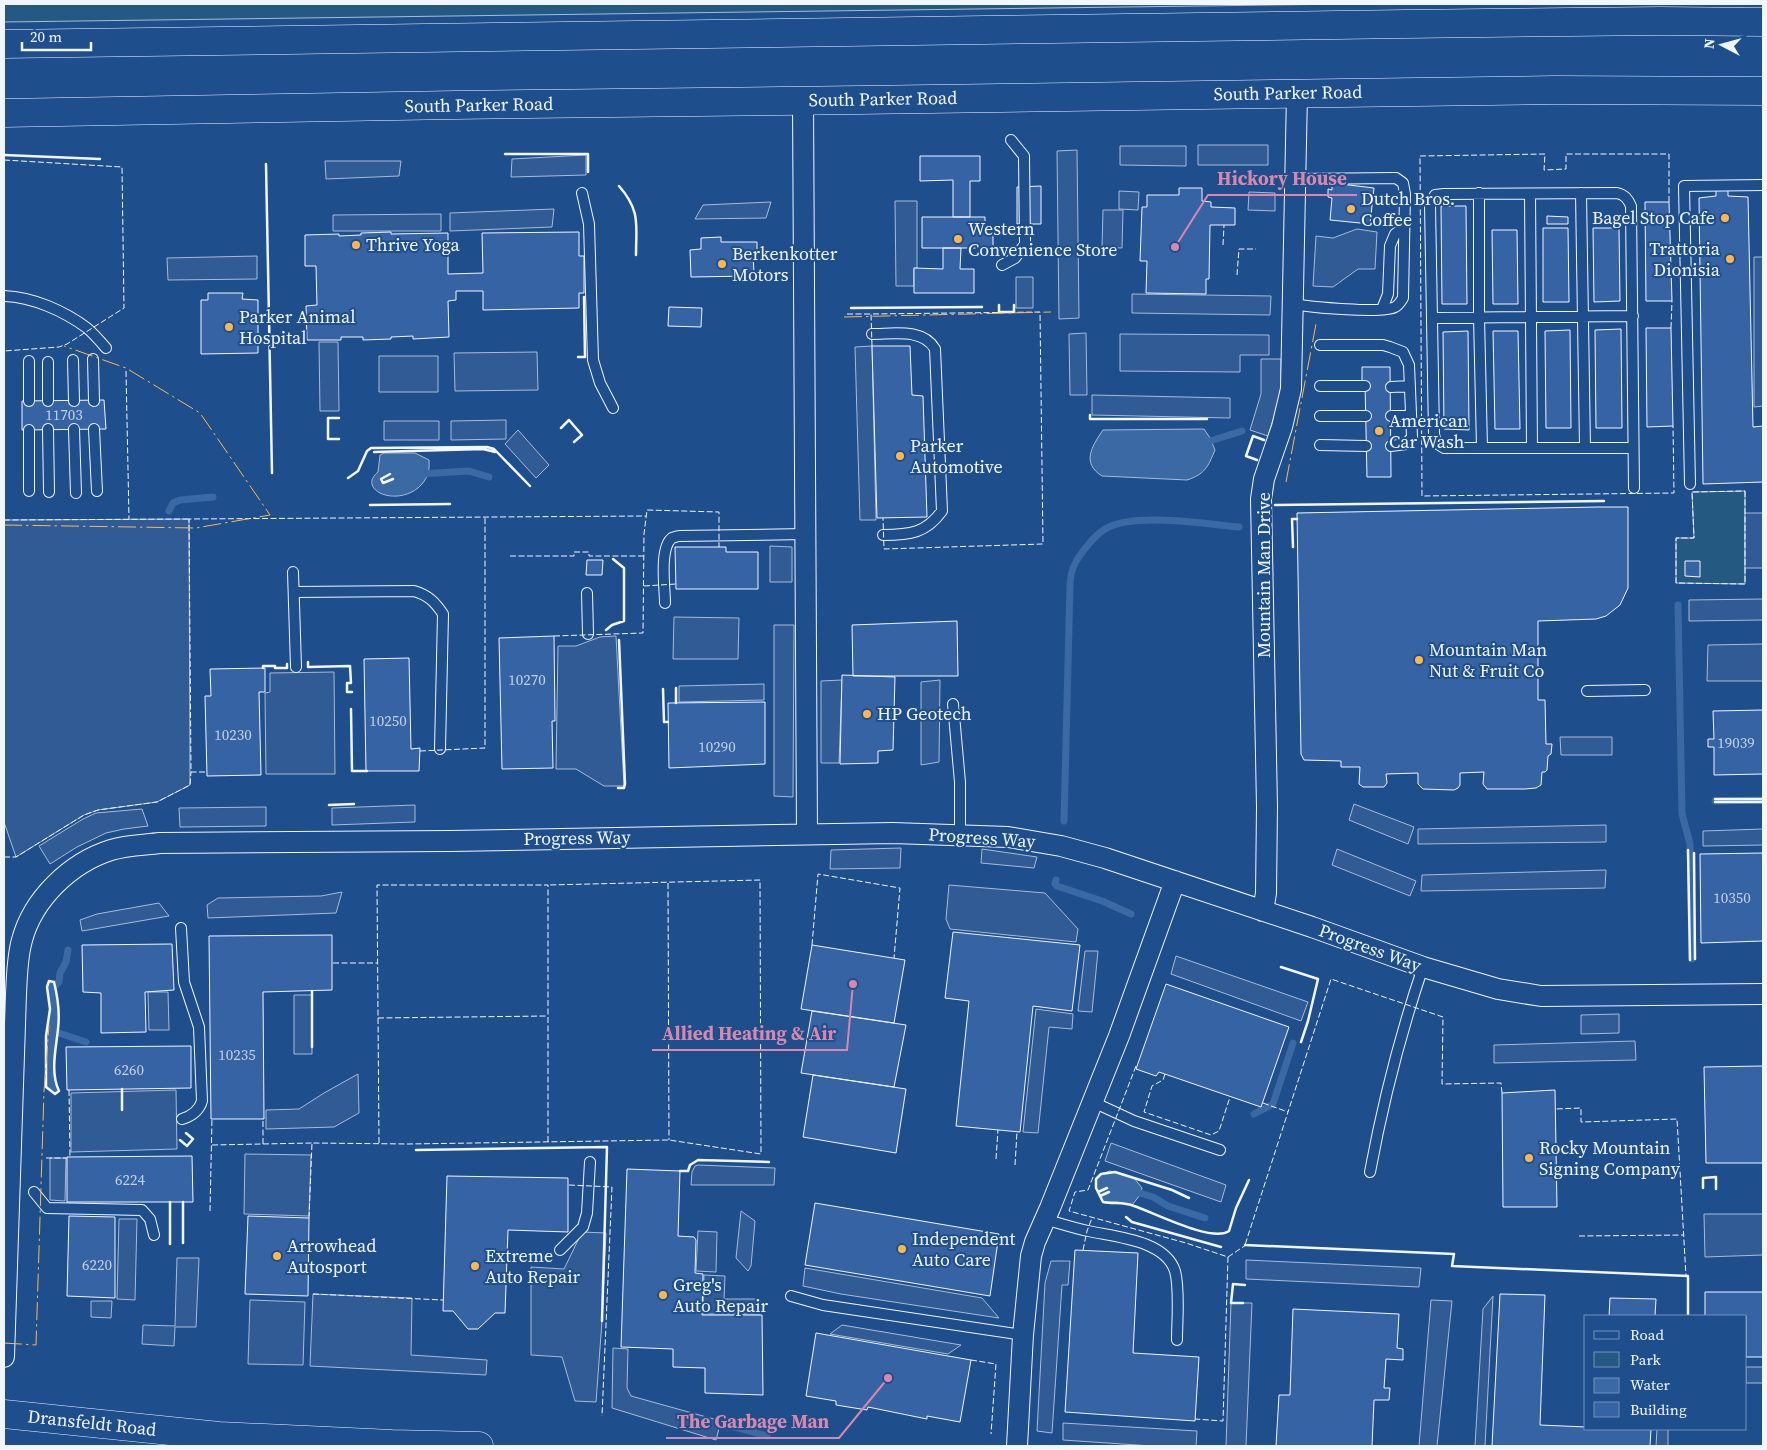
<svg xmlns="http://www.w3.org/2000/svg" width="1767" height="1450" viewBox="0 0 1767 1450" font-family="'Source Serif 4',serif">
<rect width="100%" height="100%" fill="#1f4e8c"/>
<path fill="#245a82" stroke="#a8bbd7" d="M4,4H1348L4,22Z
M1745,491V584L1676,583V538H1694L1692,492Z"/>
<path fill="#305b95" stroke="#a8bbd7" d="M1198,145H1268V165H1198Z
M1120,146H1186V166L1120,165Z
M1077,150L1079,318L1059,319L1057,151Z
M586,155V175L511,177L512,159Z
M325,161H401L399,176L326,179Z
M1119,191L1139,192L1138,210L1119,209Z
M1249,192L1275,193V211L1248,210Z
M895,201H917V268H914V286H896Z
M771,202L766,218L695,219L703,205Z
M554,209L552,227L450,231V213Z
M1103,210H1123L1122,248L1102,247Z
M441,214V231H333V215Z
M1357,229L1377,232L1375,269H1358L1333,287L1313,286L1316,236L1333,238Z
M257,256V279L168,280L167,258Z
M1754,257H1763V406L1754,407Z
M1016,277H1033V308H1016Z
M1132,294L1271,296L1270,315L1132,313Z
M1086,333L1087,395H1070L1069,334Z
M1120,334L1269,335V355H1240V372L1120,371Z
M319,342H338L339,411H320Z
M872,346L876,520H860L855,347Z
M537,352L538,390L455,391L454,353Z
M379,356H438V392H379Z
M1261,359H1281V393L1268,436L1250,430L1261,394Z
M1092,395L1230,398V418L1092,415Z
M506,420V439L451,440V421Z
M384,421H439V440H384Z
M518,430L549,465L536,478L505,444Z
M1745,513H1763V568H1745Z
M189,519L190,785L157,802L98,810L84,815L16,857L4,822V520Z
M770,546L792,547V582H770Z
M1763,599V620L1689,621V600Z
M674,617L739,618L738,659H673Z
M774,625H794L793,797L774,796Z
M616,636L624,786H604L576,769H556L558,646H576L600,637Z
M1763,644V681H1707L1708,645Z
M334,672L335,774H266L265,693L270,692V673Z
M842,680L839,763H821V681Z
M940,680L939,762L921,765V682Z
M764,684V700L679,702V686Z
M1560,737H1612V755H1561Z
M1354,804L1414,827L1408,844L1349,820Z
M415,805V822L332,825V808Z
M266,807V826L180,827L179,808Z
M142,809L148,826L124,829L106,833L77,847L50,864L39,846L83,819L96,813Z
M1606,825V842L1418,844V829Z
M1763,829V845L1703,846V831Z
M901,848L900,868L830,869L831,850Z
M982,849L1037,857L1034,868L981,863Z
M1337,849L1416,881L1410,896L1332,865Z
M1606,870L1605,888L1421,891L1422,875Z
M949,885L1045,893L1078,929L1076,942L950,929L946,919Z
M342,892L336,913L208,918L207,905L218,898L321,896Z
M159,903L169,916L82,931L80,920L97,914Z
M1085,951H1098L1092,1012L1078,1011Z
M1176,956L1308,1002L1301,1021L1171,974Z
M168,992L169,1030H149L148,992Z
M294,995H312V1054H294Z
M1036,1009L1073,1014L1072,1029L1049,1027L1038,1133L1023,1132Z
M1619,1014V1033L1581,1034V1015Z
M1635,1041L1636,1060L1494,1063V1045Z
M358,1074L359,1113L334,1127L266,1129V1110L299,1109L324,1093Z
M176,1090L177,1149L71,1152V1093Z
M1111,1143L1226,1185L1221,1202L1105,1161Z
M245,1154L311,1155L309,1216L244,1214Z
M50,1158H66L65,1201L50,1200Z
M698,1165L775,1168L774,1185H691L692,1172L695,1166Z
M741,1211L755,1221L751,1266L748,1271L736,1258Z
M1704,1214H1763V1255L1705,1257Z
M119,1219H137L135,1300L117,1299Z
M698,1231L717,1232L716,1272L696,1271Z
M582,1232L606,1233L602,1321L596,1402L575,1401L562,1357L531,1355V1267L564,1269Z
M177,1258H199L196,1327H175L174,1346L142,1344L143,1325L175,1326Z
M1246,1260L1421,1268L1419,1287L1246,1279Z
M1051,1261H1070L1068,1285H1062L1052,1433L1037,1431L1045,1283Z
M805,1268L982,1298L999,1318L841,1294L803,1286Z
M704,1275L725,1276L724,1299H760V1314H703Z
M313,1294L412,1298L411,1355L487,1360L486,1375L310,1366Z
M1493,1296L1485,1446H1475L1483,1309Z
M250,1300L305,1302L303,1365L248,1364Z
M1431,1300L1452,1301L1437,1446H1419Z
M91,1301H112L111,1318L91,1317Z
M1231,1303H1252L1246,1446H1226Z
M842,1325L961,1345L948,1354L830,1334Z
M613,1348L628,1349L627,1388L631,1396L721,1421L716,1440L612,1408Z
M1746,1367H1763V1383H1746Z
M1063,1423L1197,1431L1196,1446H1152L1063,1440Z
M1657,1429H1668V1446H1656Z"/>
<path fill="#3b69a3" stroke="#a8bbd7" d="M1204,429L1210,438L1215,450C1208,467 1205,474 1187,480L1102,476C1081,463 1092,446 1103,430Z
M384,453H415L429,460C430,472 427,480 418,488C394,507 357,489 378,472L380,455Z
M49,981L54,982C58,998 60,1013 58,1029C56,1049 50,1072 59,1091L55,1094L46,1087V1036L50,1009L47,987Z
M1110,1171L1134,1178L1142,1188L1140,1195L1132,1205L1117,1202H1103L1096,1188V1179L1101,1174Z"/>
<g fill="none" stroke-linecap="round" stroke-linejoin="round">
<path stroke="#3b69a3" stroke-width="7" d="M1204,443L1242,431
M420,474L469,471L489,477
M169,511L173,503L180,500L213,497
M1678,605L1682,814L1690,844L1692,959
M1715,801L1763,800
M1064,821L1070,585C1070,571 1075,561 1084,550C1090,542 1097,534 1105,529C1134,512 1205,524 1239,527
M1056,880L1055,884L1057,886L1102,901L1131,914
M51,989L59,982L60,973L66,962L68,950
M53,1031L86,1042
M1254,1114L1273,1104L1293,1043
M1133,1191L1153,1197L1168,1206L1205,1218
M727,1425L767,1436"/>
</g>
<path fill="#3563a3" stroke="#f2f6ff" d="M920,156H980V181H970V217H953V180L920,181Z
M1332,183L1374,188L1370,224L1330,220L1332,198L1328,197V189L1332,190Z
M1041,186V224H1017V187Z
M1179,188H1202V201L1211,202V207L1235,208V225H1210L1209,279H1206V294L1146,293L1147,261H1140L1142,207H1147V195H1179Z
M1716,188H1728V196L1748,197L1753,427L1763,426V482L1703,484L1699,198L1716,196Z
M1645,202H1669L1672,301H1646Z
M1441,206H1466L1467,304H1442Z
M1547,216L1568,217V224H1547Z
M922,217H985V231H993V248H922Z
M1543,228H1568L1569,302H1543Z
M1593,228H1619L1620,301L1594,302Z
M1492,230H1517L1518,304H1493Z
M391,232V234L448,233V274L483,273L482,233L579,232V256H584V293H579V308L483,310V291H456V300L448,301L449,337L413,339V336L391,337V339L363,340V337H341V340H307L306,306L317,305L316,266H305V235L339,234V236L361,235V233Z
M721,237V242H757V252L753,255L754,273H751V276L691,277L690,250L701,249V238Z
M943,248H961L960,269H974V293H914V268L943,269Z
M208,293H243L242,299L258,300V353L201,354V300H208Z
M669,307L702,308L701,327L668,326Z
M1646,328H1671L1673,426L1647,427Z
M1621,329L1622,428H1596L1595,330Z
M1570,330L1571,428H1546L1545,331Z
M1468,331L1469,430L1444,429L1443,332Z
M1493,331H1518L1520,429H1495Z
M872,346H910L912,395L923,396L927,517L877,518Z
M1362,367H1390L1391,477H1367L1365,383H1362Z
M104,400L106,429L22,430V401Z
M1598,507H1628V588L1620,605L1606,616L1596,619L1538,621V700H1545L1546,744H1552L1551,754L1548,756L1547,770L1545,772H1542L1541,785L1536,788L1525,789H1487L1483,784L1484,772L1460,773V785L1458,788L1454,790L1423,789L1418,784V773L1386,774L1387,783L1384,787H1363L1359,784L1360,767H1341V761L1304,760L1301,754L1297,513Z
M675,547H726V552H758V589H676Z
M587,560H603L602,575H586Z
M1685,561H1700V577L1685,576Z
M957,621L958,676H853L852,625Z
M554,636L555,721H552L553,768L502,769L499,638Z
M409,658L411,749L420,748L419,771H366L364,659Z
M265,668V692H259L261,775L207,776L205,696H211L210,669Z
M842,675L895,677L893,750L878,751V763L840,764Z
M765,702V764L669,768L668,703Z
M1763,710V774L1714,775V747H1708V739H1714L1713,711Z
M1763,853V941L1701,943L1700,854Z
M953,932L1080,945L1072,1011L1033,1006L1020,1132L956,1126L969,1001L945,998Z
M332,935V990L263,992L264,1119H211L209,936Z
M172,944L174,990L145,992L146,1032L101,1033V993L83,992L82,945Z
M812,945L905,960L894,1023L801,1009Z
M1166,984L1289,1027L1261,1107L1159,1072L1156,1076L1136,1069Z
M812,1011L906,1025L894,1087L801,1073Z
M191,1046V1088L67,1090L66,1047Z
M1763,1066V1163H1706L1704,1067Z
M813,1075L906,1089L896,1153L803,1137Z
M1555,1090L1557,1207H1503L1502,1093Z
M192,1156L193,1202H67V1157Z
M627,1169L680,1171L678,1236L694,1237L696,1240L695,1273L703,1274L702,1315H762L763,1395L705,1393V1368L673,1367V1349L621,1347Z
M447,1176L568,1178V1232L508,1230L505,1313H495L478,1329H468L453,1311H443Z
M815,1203L999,1234L990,1296L805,1265Z
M69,1216L115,1217V1298L67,1296Z
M248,1216L309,1218L308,1296L245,1294Z
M1075,1250L1138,1253L1133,1353L1199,1357L1195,1421L1065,1412Z
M1705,1292H1763V1357H1746V1316H1705Z
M1500,1294L1545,1295L1540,1425L1586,1427V1429H1651L1650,1446H1492Z
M1610,1298L1656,1299L1655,1316H1609Z
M1293,1309L1399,1314L1397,1348L1403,1349V1360L1386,1359L1384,1388H1390L1389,1400H1374L1372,1446H1276L1279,1395H1290Z
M816,1333L971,1360L960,1422L927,1416V1419L868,1407L867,1410L836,1405V1401L806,1396Z"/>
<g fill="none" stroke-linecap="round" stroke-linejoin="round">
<defs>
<path id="lane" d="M582,193L589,224L593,360L600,383L613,408
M1479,193V317L1482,448
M1581,193L1585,448
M1530,194L1532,448
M1002,265L1015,258L1025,244L1024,156L1011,140
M4,296C33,297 64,311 87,328C94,334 100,341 106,348
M1293,304C1310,307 1383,314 1395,307C1399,305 1401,301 1403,298L1405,194L1403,183L1396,178L1296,179
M1382,309L1388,294L1390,246L1395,234L1404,227
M1432,318L1633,316
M872,334C893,334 923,328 935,349L942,511C926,533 910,535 883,535
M1320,345H1383L1390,347L1403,352L1409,365L1412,437L1406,444L1391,446
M93,359L94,401
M73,360L74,401
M29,361V401
M1320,386H1365
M1391,387L1410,386
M48,401V362
M1320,416H1366
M1391,416H1411
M48,429L49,492
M74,429L76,493
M94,429L97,491
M1320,445L1366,446
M1633,448H1444L1436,443L1434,434L1430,204L1435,195L1444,194L1617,193C1625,195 1628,199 1631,206L1634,488
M1690,484L1684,186L1763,185
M29,491V430
M293,572L296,667
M294,592L414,591C428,595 435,602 443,614L440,749
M587,593L588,634
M665,603C665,588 659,548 672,538C672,538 678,536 679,536L806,534
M1587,691L1645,690
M953,704L960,782V834
M181,928L184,982L199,1027L202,1101C199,1111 192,1116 182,1119
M1093,1102L1134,1121L1220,1150
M1370,1172C1383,1102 1400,1035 1423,967
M34,1192L47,1208L142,1210L150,1219L154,1235
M1044,1219C1059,1223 1074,1228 1088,1231C1115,1237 1165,1240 1175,1271C1180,1289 1177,1321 1177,1340
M560,1250L583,1227L587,1213L590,1162
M791,1296L823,1305L1023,1335"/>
<path id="street" d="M803,101L807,834
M1263,911L1266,893L1267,807L1261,499L1264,479L1282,427L1291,389L1297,93
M4,1357L16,994C17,976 17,958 22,940C33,899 70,863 111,850C126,845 144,845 160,843L450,841L893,833L1008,837L1061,846L1105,858L1312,927L1423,967L1498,989L1541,996L1763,994
M1017,1446L1023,1335L1031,1256L1035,1242L1050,1208L1119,1036L1175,881"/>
<path id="secondary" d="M4,1414L219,1436L392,1444L479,1446"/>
<path id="highway" d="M4,44L1405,24L1661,21L1763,22
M4,113L455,105L859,100L1555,90L1763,91"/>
</defs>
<use href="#lane" stroke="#f2f6ff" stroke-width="12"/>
<use href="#street" stroke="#f2f6ff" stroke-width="22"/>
<use href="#secondary" stroke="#f2f6ff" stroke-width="29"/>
<use href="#highway" stroke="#f2f6ff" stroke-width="29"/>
<use href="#lane" stroke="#1f4e8c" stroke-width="10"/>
<use href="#street" stroke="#1f4e8c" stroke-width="20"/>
<use href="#secondary" stroke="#1f4e8c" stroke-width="28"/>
<use href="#highway" stroke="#1f4e8c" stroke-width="28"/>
<path stroke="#f2f6ff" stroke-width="1" stroke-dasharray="6 2.5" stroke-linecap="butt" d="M4,160L122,167L124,308L67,344L59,347L4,351
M1669,202V154H1566V169L1544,170L1545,154L1420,156L1422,496L1674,493L1673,426
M1223,245L1224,225
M1237,275L1239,249H1256
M847,314H871
M1671,328L1672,301
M872,346L871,314L1040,312L1043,544L884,549L883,518
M126,371L129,519
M1745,491V584L1676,583V538H1694L1692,492Z
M4,520L189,519
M510,556H574V552H589V556H644
M644,586L676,584
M554,636L643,633L644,534L647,510L719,512V547
M420,751L485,748V517
M205,772H191L189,519L646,516
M4,857H16L84,815L98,810L157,802L190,785L191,772
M668,883L669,1140
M812,945L818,874L900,888L894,958
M333,963H377
M378,1018L547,1016
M1136,1066L1088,1190L1075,1192L1069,1211L1186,1243L1228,1257L1223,1421L1195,1419
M1165,1074L1163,1080L1152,1086L1144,1112L1211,1135L1219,1131L1230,1097
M69,1090L70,1157
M1502,1093L1501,1083L1442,1084L1443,1017L1331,979L1245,1245L1454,1254L1452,1266L1686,1276L1677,1119L1581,1122V1108L1555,1109
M1263,1103L1288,1112
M379,1143L377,885H548V1143
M263,1144V1118
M212,1145L312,1143
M46,1158H67
M996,1159L998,1130
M1015,1165L1017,1132
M569,1185L612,1187L602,1416
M210,1211L212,1118
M309,1218L312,1143L408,1144L669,1140L761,1154L760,880L548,885
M1579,1236L1684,1235
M1083,1250L1087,1231L1092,1218
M1228,1257L1246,1245
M313,1294L443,1300
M971,1360L996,1364L991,1434"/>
<path stroke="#f2f6ff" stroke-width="2.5" d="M505,154H588V172
M4,155L100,159
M266,164L272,473
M619,186C641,211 636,225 636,255
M999,305V312H1014V305
M851,308L982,307
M578,357H585L584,297
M1090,415V419H1207
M339,418H328V439H339
M561,428L569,420L582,435L574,442
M374,452L483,449L495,452
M1257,460L1246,456L1253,436L1264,440
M390,474L381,479L383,483L393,479
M348,478L358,471L367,451L371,448L487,447L494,449L530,486
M370,505L450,504
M1275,505L1604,501
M1293,547L1292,519H1297
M606,630L612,625L624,621V568L613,559
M308,662V667L350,666L351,683H347V692H352
M263,668V666H275V668H287V664
M676,688V703
M663,689L664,722H668
M351,709L352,771H367
M618,788H624L625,784L619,640
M1715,799H1763
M1715,802H1763
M329,805L354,804
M1688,850L1690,960
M1694,853L1695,959
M1281,967L1318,979L1308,1021L1301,1042
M49,981L54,982C58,998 60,1013 58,1029C56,1049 50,1072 59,1091L55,1094L46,1087V1036L50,1009L47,987Z
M312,1047V991
M122,1089V1110
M180,1140L187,1146L193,1139L186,1133
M416,1150L607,1147L602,1321
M680,1171H688L690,1165L698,1160L769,1162
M1107,1188L1098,1192L1100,1196L1109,1192
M1703,1188V1178L1716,1177V1189
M1189,1198L1172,1190L1115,1172L1101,1174L1096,1179V1188L1103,1202C1114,1204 1124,1202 1134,1206C1153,1212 1212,1243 1229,1231L1236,1208L1249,1180
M170,1202V1244
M183,1202V1243
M1126,1217L1132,1222L1221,1247
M1245,1245L1454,1254L1452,1266L1688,1276V1316
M1243,1303H1231L1233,1284L1245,1285"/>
<path stroke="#ffb74d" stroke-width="1" stroke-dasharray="18 4 2.5 4" stroke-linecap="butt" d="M844,317L1051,312
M1286,482L1316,324
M4,525L196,528L270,515L200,413L126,368L64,346
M4,1343L36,1345L44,1091L49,1025"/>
</g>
<g fill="#ffb74d" stroke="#1f4e8c" stroke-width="2">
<circle cx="1351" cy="209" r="5"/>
<circle cx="1725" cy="218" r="5"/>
<circle cx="958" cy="239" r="5"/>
<circle cx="356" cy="245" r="5"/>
<circle cx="1730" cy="259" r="5"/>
<circle cx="722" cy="264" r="5"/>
<circle cx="229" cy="327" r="5"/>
<circle cx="1379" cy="431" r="5"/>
<circle cx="900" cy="456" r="5"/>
<circle cx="1419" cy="660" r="5"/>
<circle cx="867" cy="714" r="5"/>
<circle cx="1529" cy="1158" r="5"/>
<circle cx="902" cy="1249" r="5"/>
<circle cx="277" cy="1256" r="5"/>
<circle cx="475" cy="1266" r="5"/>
<circle cx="663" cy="1295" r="5"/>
</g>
<g text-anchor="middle" stroke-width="4" stroke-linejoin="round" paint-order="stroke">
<g font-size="15" fill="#c3d1e8">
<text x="64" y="420">11703</text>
<text x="527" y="685">10270</text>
<text x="388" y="726">10250</text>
<text x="233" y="740">10230</text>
<text x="1736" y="748">19039</text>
<text x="717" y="752">10290</text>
<text x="1732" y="903">10350</text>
<text x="237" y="1060">10235</text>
<text x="129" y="1075">6260</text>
<text x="130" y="1185">6224</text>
<text x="97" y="1270">6220</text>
</g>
<g font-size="18" fill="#f2f6ff" stroke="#1f4e8c">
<text transform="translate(1288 93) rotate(-1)" y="6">South Parker Road</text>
<text transform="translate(883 99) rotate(-1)" y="6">South Parker Road</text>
<text transform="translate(479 105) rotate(-1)" y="6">South Parker Road</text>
<text transform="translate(1264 575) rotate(-90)" y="6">Mountain Man Drive</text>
<text transform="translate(577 838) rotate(-1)" y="6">Progress Way</text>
<text transform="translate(982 838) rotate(4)" y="6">Progress Way</text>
<text transform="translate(1370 948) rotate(20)" y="6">Progress Way</text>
<text transform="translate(92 1423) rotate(6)" y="6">Dransfeldt Road</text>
</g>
<g font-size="18" fill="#f2f6ff" stroke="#1f4e8c" text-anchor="start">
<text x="1361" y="205">Dutch Bros.<tspan x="1361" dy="21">Coffee</tspan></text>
<text x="1715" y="224" text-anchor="end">Bagel Stop Cafe</text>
<text x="968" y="235">Western<tspan x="968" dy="21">Convenience Store</tspan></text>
<text x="366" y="251">Thrive Yoga</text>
<text x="1720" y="255" text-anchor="end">Trattoria<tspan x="1720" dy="21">Dionisia</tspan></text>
<text x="732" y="260">Berkenkotter<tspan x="732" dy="21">Motors</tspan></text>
<text x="239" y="323">Parker Animal<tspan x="239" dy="21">Hospital</tspan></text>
<text x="1389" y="427">American<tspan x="1389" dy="21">Car Wash</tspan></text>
<text x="910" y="452">Parker<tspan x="910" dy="21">Automotive</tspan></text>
<text x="1429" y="656">Mountain Man<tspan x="1429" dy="21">Nut &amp; Fruit Co</tspan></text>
<text x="877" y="720">HP Geotech</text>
<text x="1539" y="1154">Rocky Mountain<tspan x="1539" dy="21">Signing Company</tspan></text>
<text x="912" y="1245">Independent<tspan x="912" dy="21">Auto Care</tspan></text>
<text x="287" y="1252">Arrowhead<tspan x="287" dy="21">Autosport</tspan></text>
<text x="485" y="1262">Extreme<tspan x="485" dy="21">Auto Repair</tspan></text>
<text x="673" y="1291">Greg's<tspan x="673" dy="21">Auto Repair</tspan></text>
</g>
</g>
<path fill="none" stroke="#da87ad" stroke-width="2" d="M1175 247L1208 195H1357M853 984L847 1050H652M888 1378L839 1438H666"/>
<g fill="#da87ad" stroke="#1f4e8c" stroke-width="2">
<circle cx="1175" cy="247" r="5"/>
<circle cx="853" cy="984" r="5"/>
<circle cx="888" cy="1378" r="5"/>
</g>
<g font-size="19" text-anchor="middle" font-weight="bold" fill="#da87ad" stroke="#1f4e8c" stroke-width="4" stroke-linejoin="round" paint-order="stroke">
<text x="1282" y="185">Hickory House</text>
<text x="749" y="1040">Allied Heating &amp; Air</text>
<text x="753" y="1428">The Garbage Man</text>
</g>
<rect width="1767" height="1450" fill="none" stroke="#f2f6ff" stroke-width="10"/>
<rect x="1584" y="1315" width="162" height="115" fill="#1f4e8c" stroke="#7391ba"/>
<rect x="1594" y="1331" width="25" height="8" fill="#1f4e8c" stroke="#7391ba"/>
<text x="1630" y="1340" font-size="15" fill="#f2f6ff">Road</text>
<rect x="1594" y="1352" width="25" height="15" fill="#245a82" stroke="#7391ba"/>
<text x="1630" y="1365" font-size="15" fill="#f2f6ff">Park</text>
<rect x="1594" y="1378" width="25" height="15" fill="#3b69a3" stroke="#7391ba"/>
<text x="1630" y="1390" font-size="15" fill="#f2f6ff">Water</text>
<rect x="1594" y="1402" width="25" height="15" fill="#3563a3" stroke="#7391ba"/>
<text x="1630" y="1415" font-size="15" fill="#f2f6ff">Building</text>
<g transform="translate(1722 45) rotate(276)" stroke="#1f4e8c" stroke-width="4" paint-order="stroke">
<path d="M0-4L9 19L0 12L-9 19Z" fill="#f2f6ff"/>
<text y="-8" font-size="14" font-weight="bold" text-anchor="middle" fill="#f2f6ff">N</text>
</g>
<path d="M22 42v8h69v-8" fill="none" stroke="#f2f6ff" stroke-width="2.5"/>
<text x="30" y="42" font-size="15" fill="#f2f6ff" stroke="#1f4e8c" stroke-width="4" paint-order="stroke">20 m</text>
</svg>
